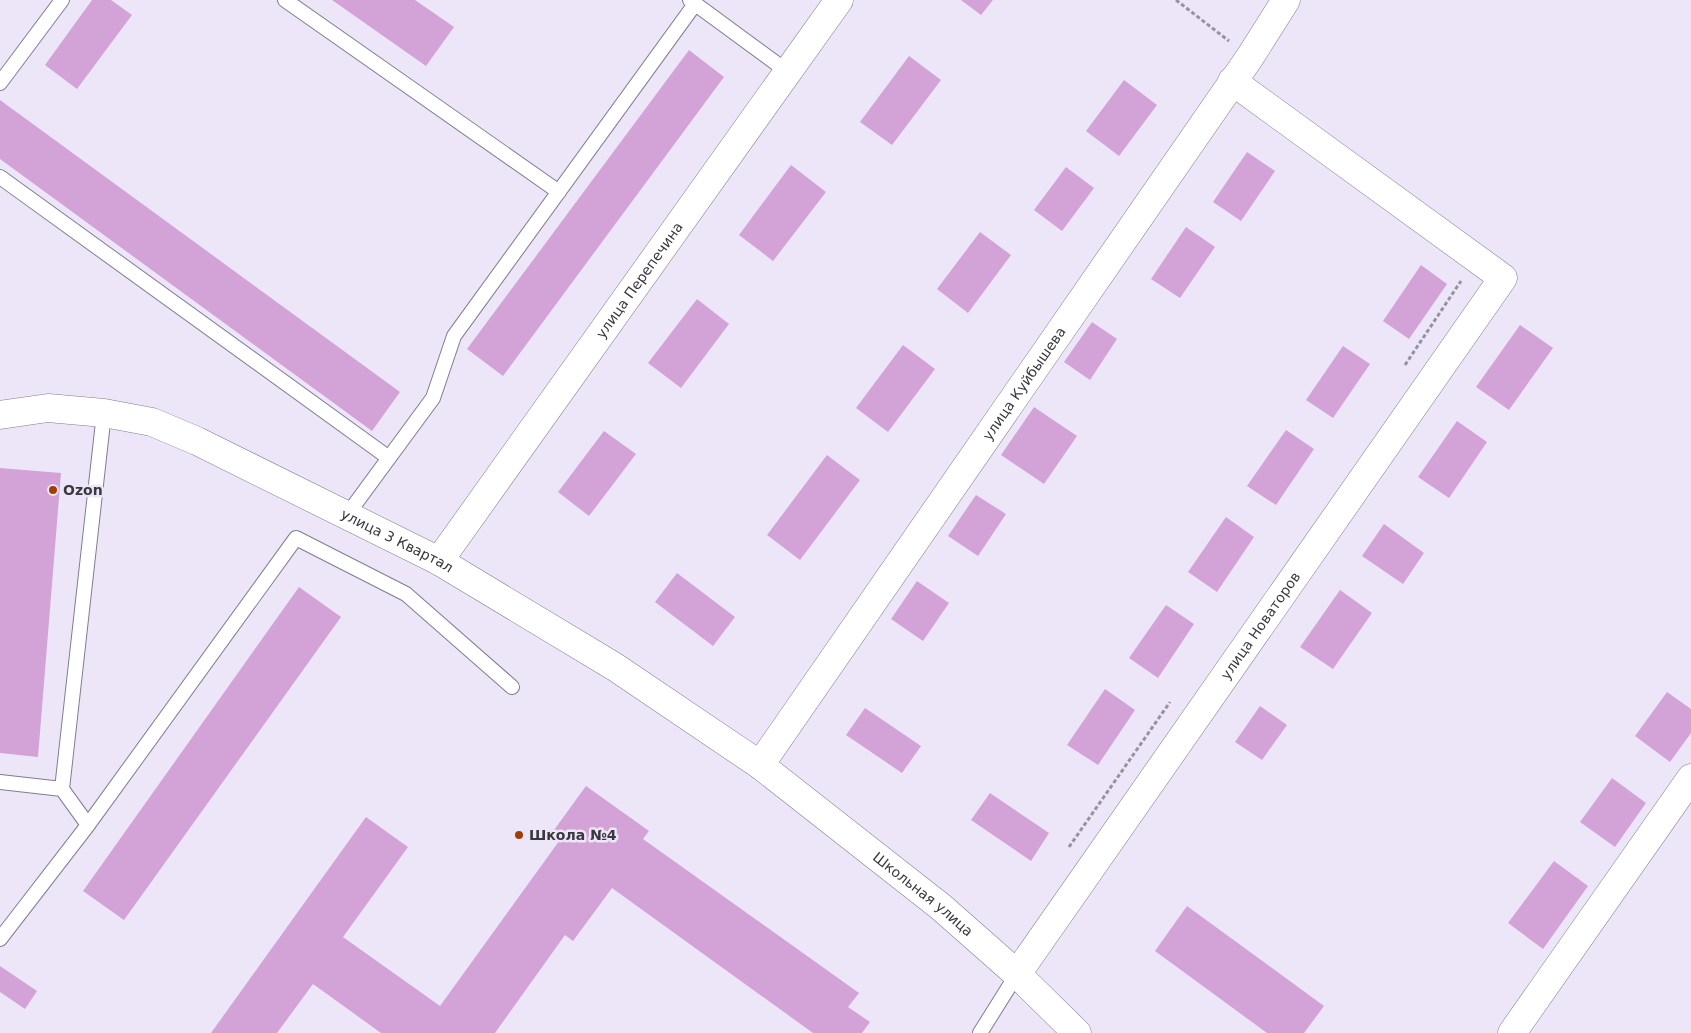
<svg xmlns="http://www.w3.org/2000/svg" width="1691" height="1033" viewBox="0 0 1691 1033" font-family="'DejaVu Sans',sans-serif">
<rect width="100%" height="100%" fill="#ede6f9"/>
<path fill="#d3a3d7" d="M92,0H111L132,15L77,89L45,65Z
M332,0H415L454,27L426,66Z
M961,0H993L981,15Z
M689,50L724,77L503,376L467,349Z
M909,56L941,80L892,145L860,122Z
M1124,80L1157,105L1119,156L1086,131Z
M0,100L400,392L372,431L0,159Z
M1247,152L1275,171L1241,221L1213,202Z
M791,165L826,192L773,261L739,235Z
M1066,167L1094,188L1062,231L1034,210Z
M1186,227L1215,247L1180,298L1151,279Z
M980,232L1011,255L968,313L937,289Z
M1421,265L1447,284L1409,339L1383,321Z
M697,299L729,324L681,388L648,363Z
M1092,322L1117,339L1090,380L1064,362Z
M1520,325L1553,348L1509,410L1476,387Z
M903,345L935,369L888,432L856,408Z
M1343,346L1370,364L1333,418L1306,400Z
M1034,407L1077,436L1044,484L1001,455Z
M1457,421L1487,442L1449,498L1418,477Z
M1286,430L1314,449L1276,505L1247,486Z
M604,431L636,454L589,516L558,492Z
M827,455L860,480L800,560L767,535Z
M0,468L61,473L38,757L0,753Z
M976,495L1006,514L978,556L948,536Z
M1226,517L1254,537L1217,592L1188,572Z
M1384,524L1424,553L1403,584L1362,556Z
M677,573L735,617L713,646L655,602Z
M917,581L949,603L923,641L891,619Z
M299,587L341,617L124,920L83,891Z
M1340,590L1372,613L1333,669L1300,647Z
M1166,605L1194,624L1158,678L1129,658Z
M1105,689L1135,710L1098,765L1067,745Z
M1667,692L1691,709V733L1670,762L1635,736Z
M1260,706L1287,725L1262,760L1235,742Z
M865,708L921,746L902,773L846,735Z
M1612,778L1646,803L1615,847L1580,822Z
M586,786L649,831L643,839L859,993L848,1007L870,1022L862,1033H813L612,888L573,941L565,935L495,1033H381L313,984L277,1033H211L366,817L408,847L343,937L440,1006L562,837L554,830Z
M990,793L1049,833L1031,861L971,820Z
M1554,861L1588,886L1543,949L1508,923Z
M1187,906L1324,1006L1304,1033H1267L1155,951Z
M0,966L37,991L25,1009L0,992Z"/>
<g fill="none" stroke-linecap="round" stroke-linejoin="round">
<defs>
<path id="service" d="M285,0L559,192
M690,0L788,72
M0,83L62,0
M0,177L389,458
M347,515L433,398L454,336L695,4
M0,782L62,789L88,825
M62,789L104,413
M0,939L88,825L296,538L406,594L512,687
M980,1033L1017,974"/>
<g id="minor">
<path id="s1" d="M0,415L48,408L104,413L152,422L197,441L439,561L615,667L760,765L941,907L1017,974L1077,1033"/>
<path id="s2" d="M439,561L839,0"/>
<path id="s3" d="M760,765L1250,57L1286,0"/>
<path id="s4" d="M1017,974L1503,278L1232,81"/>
<path d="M1512,1033L1691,778"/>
</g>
</defs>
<use href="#service" stroke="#837c8d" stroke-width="16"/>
<use href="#minor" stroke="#837c8d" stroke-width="29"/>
<path stroke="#97929f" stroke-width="3" stroke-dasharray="4 2.5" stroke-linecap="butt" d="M1176,0L1229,41
M1405,365L1461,281
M1069,847L1170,702"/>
<use href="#service" stroke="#fff" stroke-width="14"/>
<use href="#minor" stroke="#fff" stroke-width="28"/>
</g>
<g fill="#a23f00" stroke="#ede6f9" stroke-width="2">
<circle cx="53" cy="490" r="5"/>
<circle cx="519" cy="835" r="5"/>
</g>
<g text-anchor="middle" stroke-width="5" stroke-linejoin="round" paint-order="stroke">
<g font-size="14" fill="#3a373e" stroke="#ede6f9">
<text dy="5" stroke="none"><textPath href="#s2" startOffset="345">улица Перепечина</textPath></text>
<text dy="5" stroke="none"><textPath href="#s3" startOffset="464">улица Куйбышева</textPath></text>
<text dy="5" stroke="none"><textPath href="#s1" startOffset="426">улица 3 Квартал</textPath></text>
<text dy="5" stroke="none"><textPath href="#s4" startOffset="425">улица Новаторов</textPath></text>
<text dy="5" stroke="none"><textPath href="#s1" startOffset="1061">Школьная улица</textPath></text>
</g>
<g font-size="14" font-weight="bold" fill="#3a373e" stroke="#ede6f9" text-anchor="start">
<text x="63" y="495">Ozon</text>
<text x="529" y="840">Школа №4</text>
</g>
</g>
</svg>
